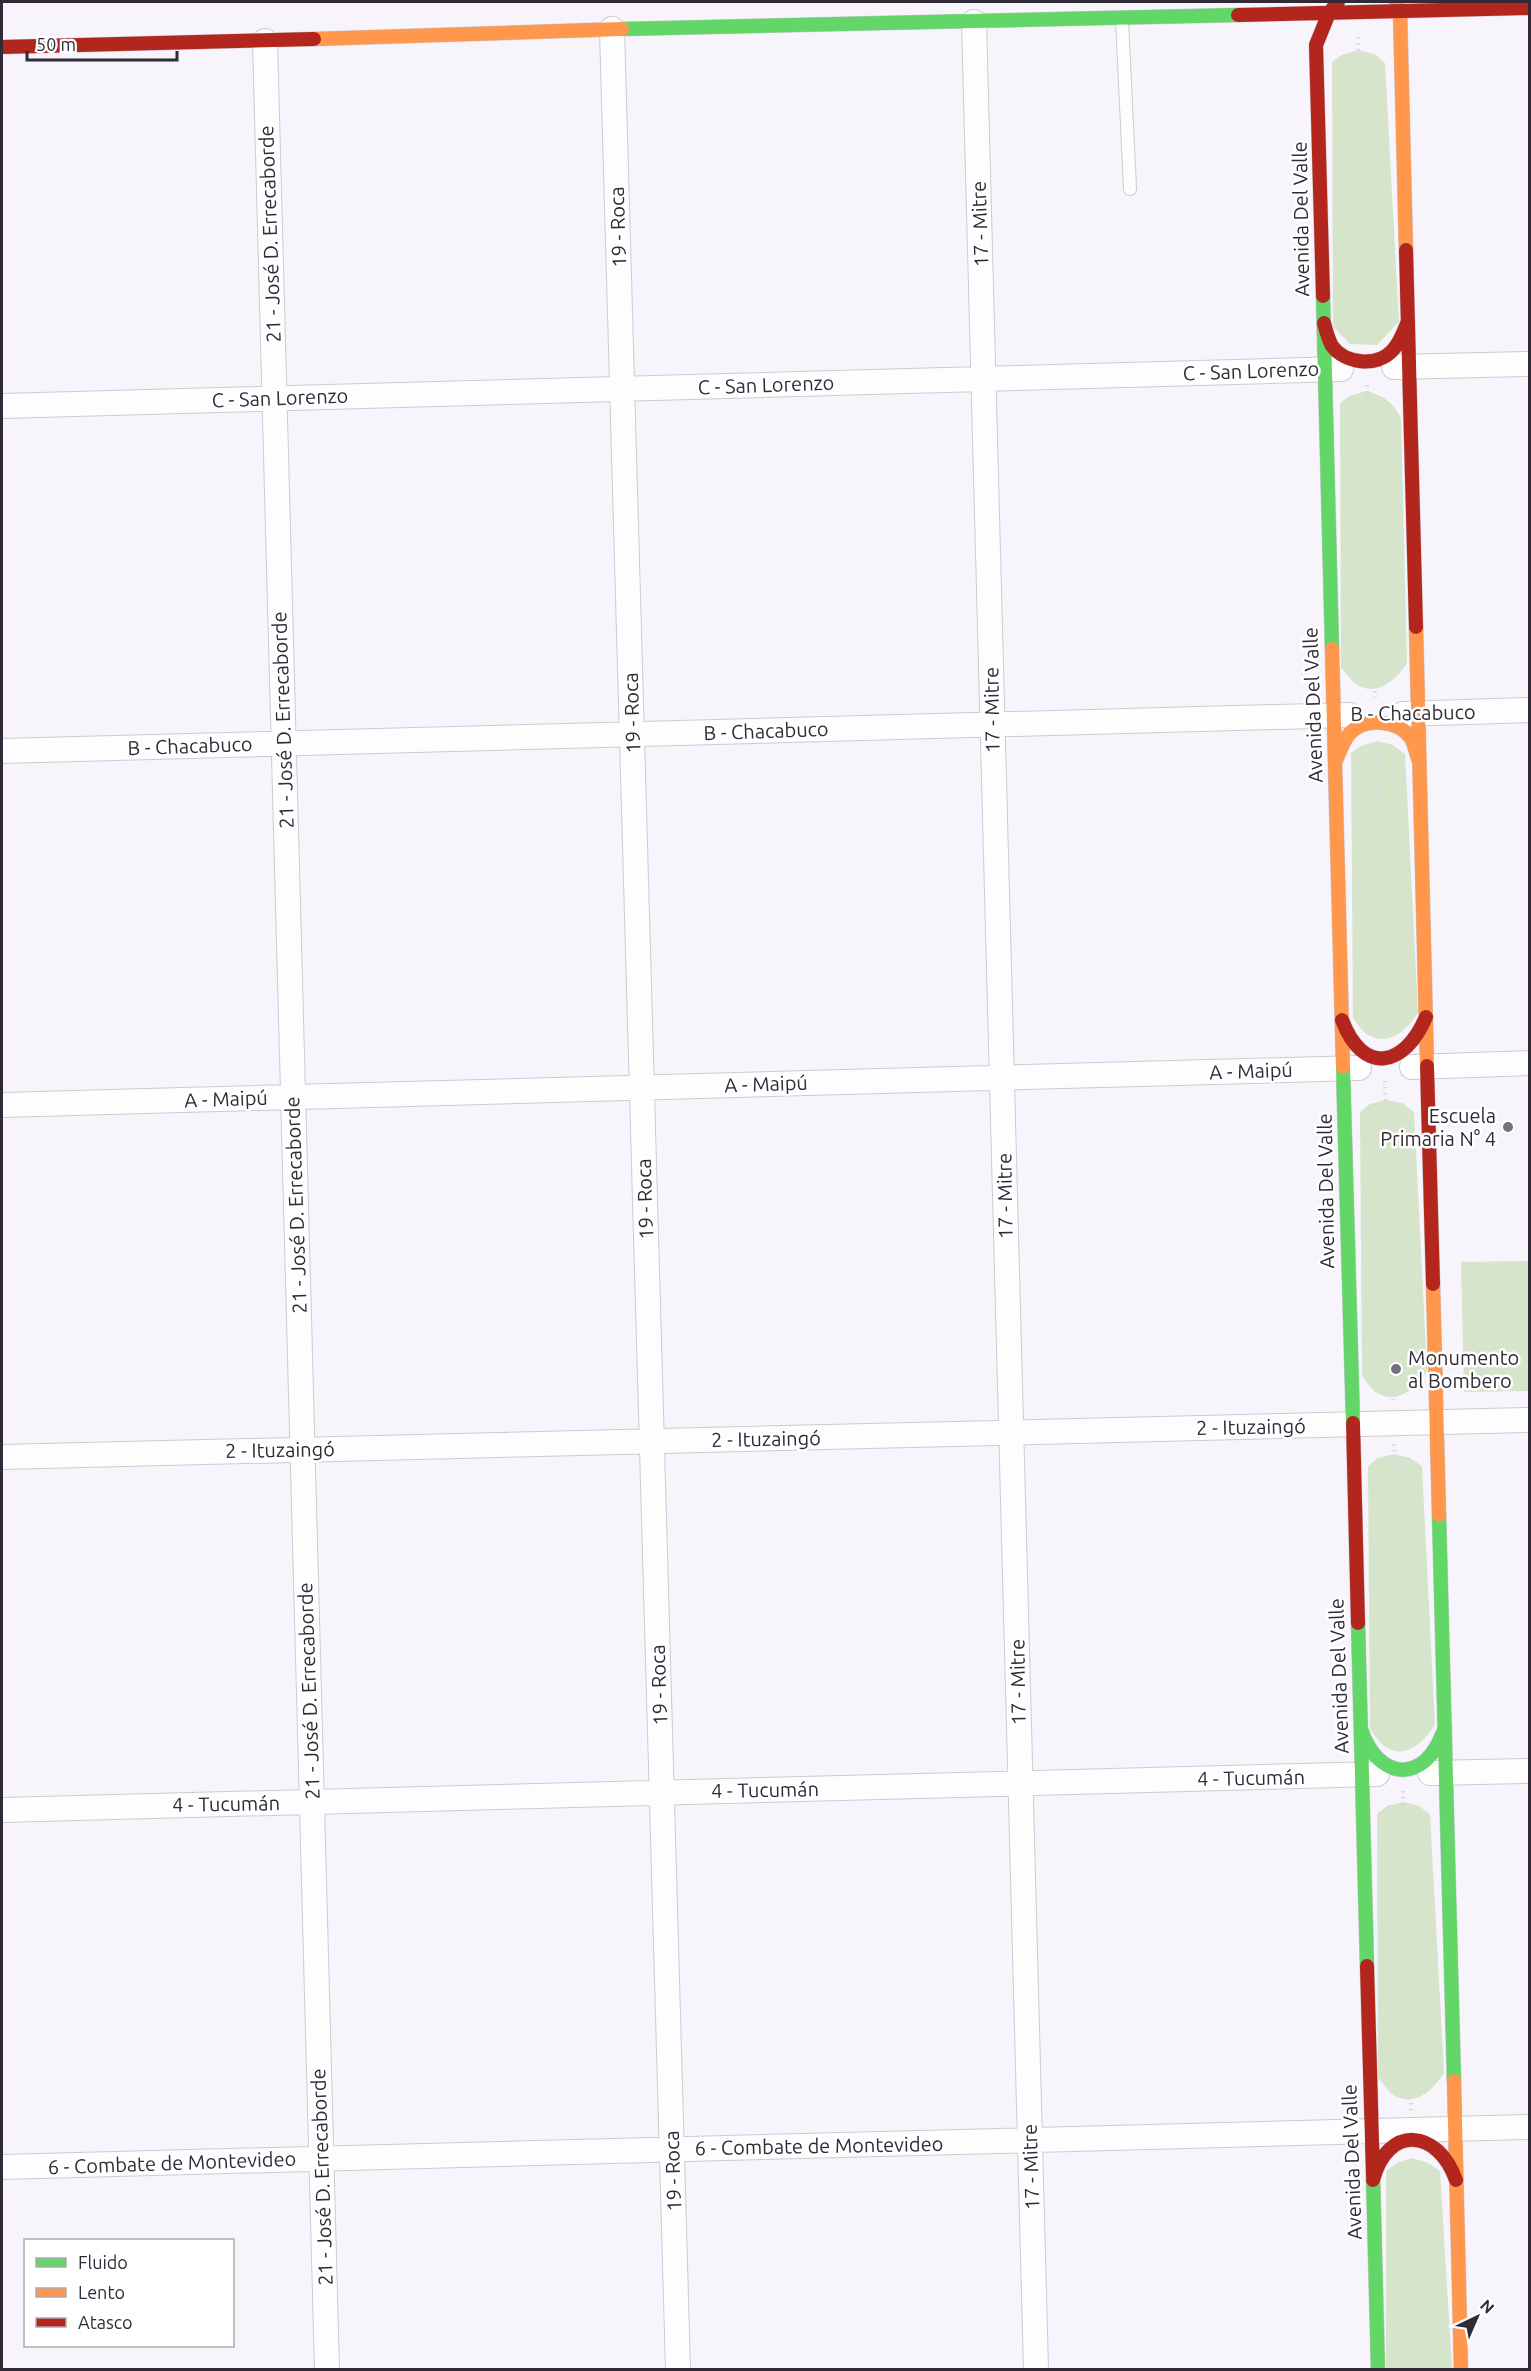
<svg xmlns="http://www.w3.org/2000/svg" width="1531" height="2371" viewBox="0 0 1531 2371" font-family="Ubuntu,sans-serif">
<rect width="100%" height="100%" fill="#f7f4fb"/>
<path fill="#d5e4cb" d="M1358,50L1374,54L1385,63L1399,322L1377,345L1350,344L1333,327L1332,62L1342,55Z
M1366,391C1384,396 1392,401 1401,418L1407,663C1396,679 1380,696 1359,686C1353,683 1346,673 1341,668L1340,403L1350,396Z
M1377,741L1393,745L1405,754L1418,1013C1407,1029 1391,1046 1370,1036C1363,1033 1357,1023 1353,1018L1351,753L1361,746Z
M1386,1100L1402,1103L1414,1112L1427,1371C1416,1387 1400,1404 1379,1394C1372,1391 1366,1381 1362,1376L1360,1112L1370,1104Z
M1529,1261V1391L1464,1392L1461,1262Z
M1394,1454L1410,1458L1422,1466L1435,1725C1424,1741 1408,1759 1387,1748C1381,1745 1375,1735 1370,1730L1368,1466L1378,1458Z
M1403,1802L1419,1806L1430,1814L1444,2073C1433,2089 1417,2107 1395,2096C1389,2093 1383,2083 1378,2078L1377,1814L1387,1806Z
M1412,2158L1428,2163L1440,2171L1452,2369H1386V2171L1397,2163Z"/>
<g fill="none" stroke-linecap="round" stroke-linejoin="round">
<defs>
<path id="lane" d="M1122,20L1130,189"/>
<path id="street" d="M974,22L1036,2370
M612,29L678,2370
M265,41L327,2370
M1394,367L1530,364
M2,406L1341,369
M1403,714L1530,710
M2,751L1350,715
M1412,1067L1530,1063
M2,1105L1359,1068
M2,1457L1530,1420
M1430,1773L1530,1771
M2,1810L1377,1774
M2,2167L1530,2127"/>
<path id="fast" d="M622,29L1238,15
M1323,296L1332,649
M1343,1067L1353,1423
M1439,1515L1454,2081
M1358,1623L1367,1966
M1361,1729C1369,1757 1396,1784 1425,1761C1435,1752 1440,1740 1445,1728
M1373,2175L1378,2370"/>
<path id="slow" d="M1396,2L1400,11L1406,250
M314,39L622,29
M1416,627L1427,1066
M1332,649L1343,1067
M1335,763C1339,753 1343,741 1350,733C1366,717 1398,720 1411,738C1415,745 1416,754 1419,761
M1433,1284L1439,1515
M1454,2081L1461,2370"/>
<path id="jam" d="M1238,15L1530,8
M2,47L314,39
M1406,250L1416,627
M1323,296L1316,45L1329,13L1338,2
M1324,323C1326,331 1328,339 1332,346C1345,364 1377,367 1392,351C1400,343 1404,331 1408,321
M1342,1020C1363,1076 1405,1067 1426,1017
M1427,1066L1433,1284
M1353,1423L1358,1623
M1367,1966L1373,2175
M1373,2180C1388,2124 1438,2129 1456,2180"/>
</defs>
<use href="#lane" stroke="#cecad3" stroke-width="14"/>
<use href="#street" stroke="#cecad3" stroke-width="26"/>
<use href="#fast" stroke="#cecad3" stroke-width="15"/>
<use href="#slow" stroke="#cecad3" stroke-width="15"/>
<use href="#jam" stroke="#cecad3" stroke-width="15"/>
<path stroke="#d9d9db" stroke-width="4" stroke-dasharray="1.5 4.5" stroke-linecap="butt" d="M1358,37L1366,335
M1367,385L1375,698
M1377,748L1384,1031
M1385,1081L1393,1403
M1394,1444L1402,1742
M1403,1791L1411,2111
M1413,2163L1418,2370"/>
<use href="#lane" stroke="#fefdfe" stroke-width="12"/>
<use href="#street" stroke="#fefdfe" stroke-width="24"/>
<use href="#fast" stroke="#63d668" stroke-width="14"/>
<use href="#slow" stroke="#ff974d" stroke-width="14"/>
<use href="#jam" stroke="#b3261e" stroke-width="14"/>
</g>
<g fill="#76717c" stroke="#fff" stroke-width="2">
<circle cx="1508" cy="1127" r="6"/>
<circle cx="1396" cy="1369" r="6"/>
</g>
<g text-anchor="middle" stroke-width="5" stroke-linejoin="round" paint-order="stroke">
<g font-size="20" fill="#312b37" stroke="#fff">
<text transform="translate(1301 219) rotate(-91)" y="7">Avenida Del Valle</text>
<text transform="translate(980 224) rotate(-92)" y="7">17 - Mitre</text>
<text transform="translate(618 227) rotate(-92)" y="7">19 - Roca</text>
<text transform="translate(270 234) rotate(-92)" y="7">21 - José D. Errecaborde</text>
<text transform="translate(1251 371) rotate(-2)" y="7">C - San Lorenzo</text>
<text transform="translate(766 385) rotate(-2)" y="7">C - San Lorenzo</text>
<text transform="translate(280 398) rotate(-2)" y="7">C - San Lorenzo</text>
<text transform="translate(1313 705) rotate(-92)" y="7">Avenida Del Valle</text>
<text transform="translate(992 710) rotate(-91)" y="7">17 - Mitre</text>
<text transform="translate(632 713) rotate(-92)" y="7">19 - Roca</text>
<text transform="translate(1413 713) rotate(-1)" y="7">B - Chacabuco</text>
<text transform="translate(283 720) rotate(-92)" y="7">21 - José D. Errecaborde</text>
<text transform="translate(766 731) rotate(-2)" y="7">B - Chacabuco</text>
<text transform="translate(190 746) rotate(-2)" y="7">B - Chacabuco</text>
<text transform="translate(1251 1071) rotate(-2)" y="7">A - Maipú</text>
<text transform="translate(766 1084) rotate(-2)" y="7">A - Maipú</text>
<text transform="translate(226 1099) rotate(-2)" y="7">A - Maipú</text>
<text transform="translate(1326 1191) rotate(-91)" y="7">Avenida Del Valle</text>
<text transform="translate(1005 1196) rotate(-91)" y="7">17 - Mitre</text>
<text transform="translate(645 1199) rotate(-92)" y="7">19 - Roca</text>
<text transform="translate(296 1205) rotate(-92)" y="7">21 - José D. Errecaborde</text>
<text transform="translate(1251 1427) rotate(-1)" y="7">2 - Ituzaingó</text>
<text transform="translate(766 1439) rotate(-1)" y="7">2 - Ituzaingó</text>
<text transform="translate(280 1450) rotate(-1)" y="7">2 - Ituzaingó</text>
<text transform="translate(1339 1676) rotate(-92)" y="7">Avenida Del Valle</text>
<text transform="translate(1018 1682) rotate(-91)" y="7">17 - Mitre</text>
<text transform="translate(659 1685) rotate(-92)" y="7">19 - Roca</text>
<text transform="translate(309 1691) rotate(-92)" y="7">21 - José D. Errecaborde</text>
<text transform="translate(1251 1778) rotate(-1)" y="7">4 - Tucumán</text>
<text transform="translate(765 1790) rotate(-1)" y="7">4 - Tucumán</text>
<text transform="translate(226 1804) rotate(-1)" y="7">4 - Tucumán</text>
<text transform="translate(819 2146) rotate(-1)" y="7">6 - Combate de Montevideo</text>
<text transform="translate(1352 2162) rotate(-92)" y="7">Avenida Del Valle</text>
<text transform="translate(172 2163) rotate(-2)" y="7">6 - Combate de Montevideo</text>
<text transform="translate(1031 2167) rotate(-92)" y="7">17 - Mitre</text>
<text transform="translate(673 2171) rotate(-92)" y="7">19 - Roca</text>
<text transform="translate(322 2177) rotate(-92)" y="7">21 - José D. Errecaborde</text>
</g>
<g font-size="20" fill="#312b37" stroke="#fff" text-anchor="end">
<text x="1496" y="1123">Escuela<tspan x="1496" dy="23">Primaria N° 4</tspan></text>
<text x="1408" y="1365" text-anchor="start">Monumento<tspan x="1408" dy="23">al Bombero</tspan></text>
</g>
</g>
<rect width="1531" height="2371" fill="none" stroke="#312b37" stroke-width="6"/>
<rect x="24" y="2239" width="210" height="108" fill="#ffffff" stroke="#adaaaf" stroke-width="1.5"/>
<rect x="36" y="2258" width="30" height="9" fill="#63d668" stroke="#adaaaf" stroke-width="1.5"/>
<text x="78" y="2269" font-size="18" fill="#312b37">Fluido</text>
<rect x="36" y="2288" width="30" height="9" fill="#ff974d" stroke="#adaaaf" stroke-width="1.5"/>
<text x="78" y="2299" font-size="18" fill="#312b37">Lento</text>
<rect x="36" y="2318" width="30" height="9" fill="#b3261e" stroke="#adaaaf" stroke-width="1.5"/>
<text x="78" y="2329" font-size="18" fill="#312b37">Atasco</text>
<g transform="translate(1477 2317) rotate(44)" stroke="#ffffff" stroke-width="4.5" paint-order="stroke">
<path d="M0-4.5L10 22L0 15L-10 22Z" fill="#312b37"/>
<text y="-9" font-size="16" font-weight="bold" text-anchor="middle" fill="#312b37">N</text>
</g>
<path d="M27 51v9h150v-9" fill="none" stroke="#312b37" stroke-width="3"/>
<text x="36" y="51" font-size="18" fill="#312b37" stroke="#ffffff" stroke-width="4.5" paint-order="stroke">50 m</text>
</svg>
